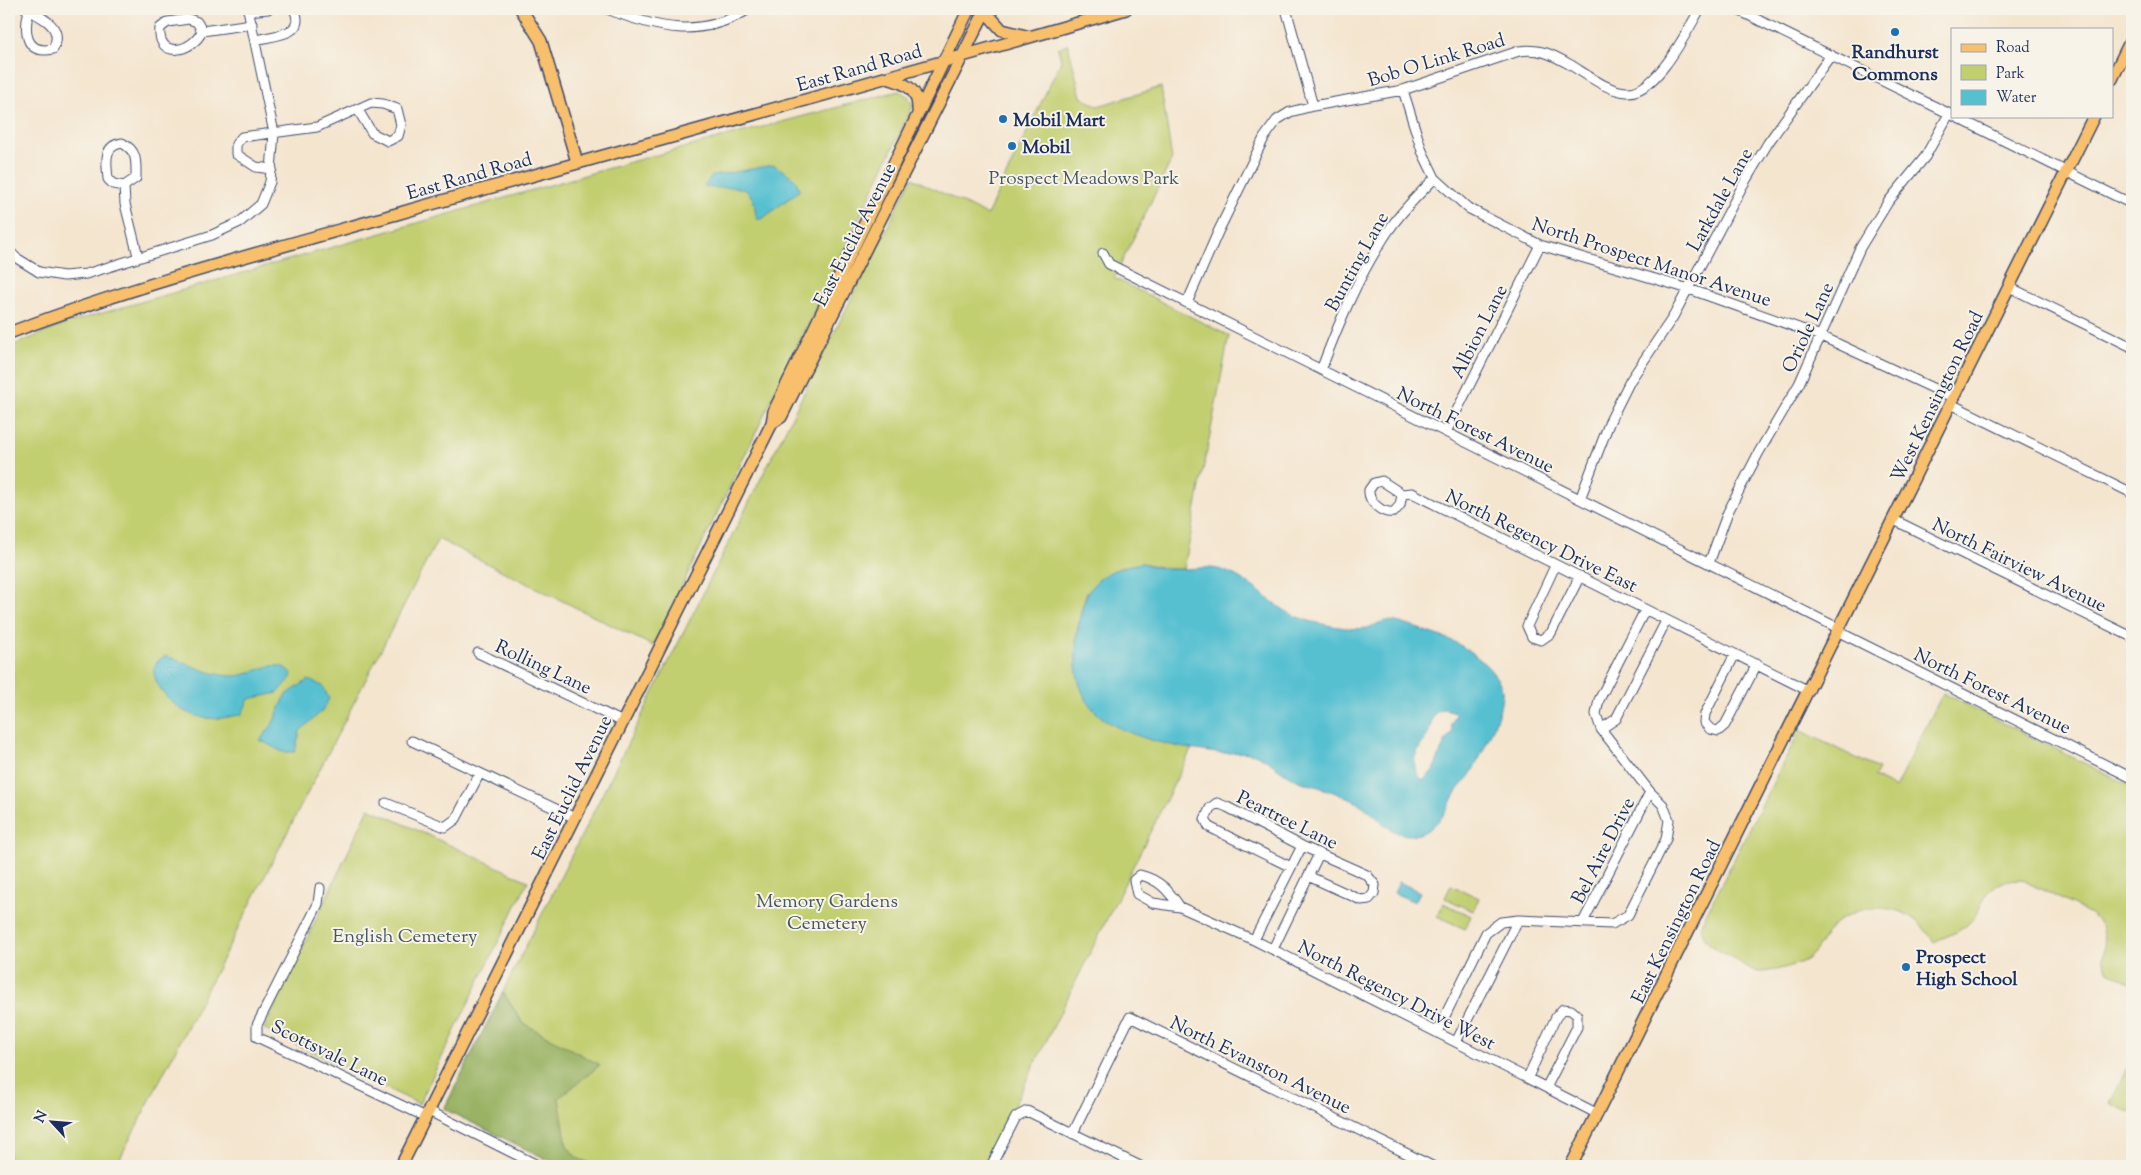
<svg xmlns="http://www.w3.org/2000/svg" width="2141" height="1175" viewBox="0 0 2141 1175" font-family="'Sorts Mill Goudy',serif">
<rect width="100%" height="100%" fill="#f7f3e8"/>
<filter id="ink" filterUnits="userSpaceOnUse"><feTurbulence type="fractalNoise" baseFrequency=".02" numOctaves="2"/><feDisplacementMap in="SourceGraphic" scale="10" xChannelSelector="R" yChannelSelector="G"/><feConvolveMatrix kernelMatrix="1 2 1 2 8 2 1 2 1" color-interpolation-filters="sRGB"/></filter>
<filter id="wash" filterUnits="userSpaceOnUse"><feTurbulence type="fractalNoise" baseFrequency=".0096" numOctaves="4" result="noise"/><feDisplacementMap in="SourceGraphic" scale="20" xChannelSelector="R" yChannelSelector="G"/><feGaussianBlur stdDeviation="1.12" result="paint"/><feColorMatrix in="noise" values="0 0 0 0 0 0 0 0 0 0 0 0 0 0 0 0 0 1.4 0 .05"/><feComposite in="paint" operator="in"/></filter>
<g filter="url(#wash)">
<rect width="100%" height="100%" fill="#f4e5cf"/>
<path fill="#c2cf71" stroke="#6e7f68" d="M1068,44L1081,97L1098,106L1161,87L1172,159L1114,278L1229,336L1184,569H1170L1142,563L1123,567L1100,579L1086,594L1081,612L1076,637L1077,672L1087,700L1123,729L1166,743L1192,748L984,1166H561L444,1109L912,178L987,215L1061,61L1058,48Z
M899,91L909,97L913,106L653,646L438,539L116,1166H9V347L71,322L634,161Z
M1943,693L2132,787V985L2108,971L2103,959L2105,946L2102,927L2091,914L2020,879C1978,880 1988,911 1963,928C1955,934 1943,937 1934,942C1928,933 1922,925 1914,919C1890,901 1849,906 1830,929C1823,937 1818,950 1810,957C1801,965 1771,972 1759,972C1750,971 1737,960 1729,956C1711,946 1704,945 1701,924L1800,730L1878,769L1874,777L1895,788Z
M369,808L528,881L419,1104L264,1029Z
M1451,885L1479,898L1473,911L1445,898Z
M1443,903L1471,916L1465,929L1437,916Z
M2132,1057V1113L2110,1103Z"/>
<path fill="#99b263" stroke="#5a7060" d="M503,992L523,1023L600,1065L559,1098L567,1146L577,1158L597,1166H561L444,1109Z"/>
<path fill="#56c0d1" stroke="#387898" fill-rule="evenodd" d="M773,165C783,170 799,178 799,191L762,219H757C754,211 756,204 751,196C741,180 719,192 704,186L712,176Z
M1142,563C1151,566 1160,568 1169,569C1188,571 1206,564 1225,571C1256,582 1274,611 1306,620C1320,624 1352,631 1367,628C1374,626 1380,621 1388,621C1405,622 1425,632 1442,637C1462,643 1493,666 1501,686C1508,703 1480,759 1470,775C1466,781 1460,786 1456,792C1451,800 1448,809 1442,817C1435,825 1425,834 1415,835C1388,837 1378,814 1358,803C1341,794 1323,788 1305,783C1288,779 1273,762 1257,755C1246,750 1230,754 1218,753C1183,749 1116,737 1093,709C1071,684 1074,648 1080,617C1087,580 1106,569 1142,563ZM1443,709L1453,711L1456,714L1451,725L1452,733C1443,741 1439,759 1433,770C1430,775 1427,774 1425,780L1421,779C1406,758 1419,752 1428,734C1433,723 1429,714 1443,709Z
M166,656C188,663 209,676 234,676C254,676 274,655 292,673L291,678L278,693L249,699L242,714C223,719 208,721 190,714C171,707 135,668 166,656Z
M308,680L323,686L329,699L322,711L300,731L295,752H282L260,740L272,725L286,695Z
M1399,882L1420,892L1415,902L1394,893Z"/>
</g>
<g filter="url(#ink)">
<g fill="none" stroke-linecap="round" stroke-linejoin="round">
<defs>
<path id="minor" d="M26,9C42,17 65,27 53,49C24,55 24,30 29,10
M607,9C658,29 700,39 749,9
M1286,9L1313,106
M1736,9L1952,115
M248,11L268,9
M189,19L197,22L202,31C193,52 157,60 160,28L168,22Z
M202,31L252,24
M255,40C274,35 307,36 294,9
M1403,90L1422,151L1435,178L1468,208L1540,245L1689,289L1821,336L1954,398
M1954,116L2132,204
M122,143C138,151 136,162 136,178L124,186L113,184L108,179C107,164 102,146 122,143Z
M272,169L256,167L236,154V144L242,137L317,127L371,103L383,104L397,109L401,125L398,136L388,141L372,133L358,110
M124,186L125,204L138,256
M9,250L15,257L39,272L64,276L86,274L212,235L240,222L261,204L270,182L274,133L248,9
M1103,253L1109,264L1840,629
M2009,287L2132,347
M1187,303L1218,232L1264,138L1277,120L1290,112L1313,106L1403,90L1519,51C1540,48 1551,54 1569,64C1586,74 1607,91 1627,92C1656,94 1687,31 1700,9
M1321,370C1338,325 1357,279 1383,239C1397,216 1416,197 1435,178
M1951,404L2132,493
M1446,432L1540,245
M1402,494L1382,481L1374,483L1369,490C1368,502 1382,514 1394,512L1400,505L1402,494L1412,493L1809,691
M1580,499L1610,421L1630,381L1673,317L1743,185L1768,143L1831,55
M1894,520L2132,637
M1709,563L1728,512L1759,452L1799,384L1860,248L1888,202L1925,157L1949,114
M1555,566L1527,626L1532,637L1541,640L1551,633L1580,576
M1839,632L2132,778
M478,653L623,722
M1735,654L1705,714L1704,722L1710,729L1718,731L1725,725L1757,664
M1601,729L1616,719L1666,621
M412,741L575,818
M386,803L445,827L456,819L480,773
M1291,867L1209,827L1205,819L1210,808L1217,803L1227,807L1302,846L1367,875L1375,885L1374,893L1369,899L1361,900L1308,876
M320,888L318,904L257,1025V1037L426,1117
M1180,907C1168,890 1160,880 1140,875L1134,880L1137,894L1153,903L1180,907L1254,940L1598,1114
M1583,922L1650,792
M1254,940L1302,846
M1273,949L1319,854
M1437,1032L1486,933L1501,922L1518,920L1612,924L1628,915L1666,839L1669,820L1663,805L1650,792L1601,729L1596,714L1599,700L1645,610
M1456,1042L1518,920
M1528,1077L1556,1017L1563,1009L1571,1010L1577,1015V1027L1547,1086
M429,1111L539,1166
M1073,1133L1130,1017L1432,1166
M991,1166L1016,1117L1027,1111L1140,1166"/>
<path id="major" d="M521,9L541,41L577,162
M985,11L1002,30L1030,37
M887,78C905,83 919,89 918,110
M2112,79L2132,38
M9,333C136,285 269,250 400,213C642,144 885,80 1126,9
M772,423L781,417L986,9
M401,1166L772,423L774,411L969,9
M1571,1166L2094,116"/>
</defs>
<use href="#minor" stroke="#3c4a6f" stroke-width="11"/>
<use href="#major" stroke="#3c4a6f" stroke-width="14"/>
<use href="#minor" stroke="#fff" stroke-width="9"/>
<use href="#major" stroke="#f8bf6c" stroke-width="11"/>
</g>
</g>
<g fill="#1f6fb2" stroke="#f7f3e8" stroke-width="2">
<circle cx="1895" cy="32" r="5"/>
<circle cx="1003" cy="119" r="5"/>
<circle cx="1012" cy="146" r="5"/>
<circle cx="1906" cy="967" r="5"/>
</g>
<g text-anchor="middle" stroke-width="4" stroke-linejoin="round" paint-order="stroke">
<g font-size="19" font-weight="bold" fill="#1b2f5e" stroke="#f7f3e8" text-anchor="start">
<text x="1895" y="58" text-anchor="middle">Randhurst<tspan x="1895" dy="22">Commons</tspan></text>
<text x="1013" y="126">Mobil Mart</text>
<text x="1022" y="153">Mobil</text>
<text x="1916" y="963">Prospect<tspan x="1916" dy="22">High School</tspan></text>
</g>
<g font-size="19" fill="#1b2f5e" stroke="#f7f3e8">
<text transform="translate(1436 59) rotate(-17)" y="7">Bob O Link Road</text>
<text transform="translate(859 67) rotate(-16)" y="7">East Rand Road</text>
<text transform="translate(469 175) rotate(-16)" y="7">East Rand Road</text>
<text transform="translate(1719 199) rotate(-61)" y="7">Larkdale Lane</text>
<text transform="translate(854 234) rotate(-63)" y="7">East Euclid Avenue</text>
<text transform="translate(1356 261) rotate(-61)" y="7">Bunting Lane</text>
<text transform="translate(1652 261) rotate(18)" y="7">North Prospect Manor Avenue</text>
<text transform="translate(1807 327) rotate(-65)" y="7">Oriole Lane</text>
<text transform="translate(1478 331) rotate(-63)" y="7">Albion Lane</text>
<text transform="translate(1936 396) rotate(-64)" y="7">West Kensington Road</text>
<text transform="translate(1476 429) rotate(26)" y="7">North Forest Avenue</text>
<text transform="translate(1542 540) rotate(26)" y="7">North Regency Drive East</text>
<text transform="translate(2020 564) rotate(26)" y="7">North Fairview Avenue</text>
<text transform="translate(544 666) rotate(25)" y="7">Rolling Lane</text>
<text transform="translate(1993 690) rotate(26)" y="7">North Forest Avenue</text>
<text transform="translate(571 787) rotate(-64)" y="7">East Euclid Avenue</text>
<text transform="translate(1288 819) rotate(26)" y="7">Peartree Lane</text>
<text transform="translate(1602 850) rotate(-63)" y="7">Bel Aire Drive</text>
<text transform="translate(1675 921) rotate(-64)" y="7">East Kensington Road</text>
<text transform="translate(1397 994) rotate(27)" y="7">North Regency Drive West</text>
<text transform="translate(330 1052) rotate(26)" y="7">Scottsvale Lane</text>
<text transform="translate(1261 1064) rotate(26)" y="7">North Evanston Avenue</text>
</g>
<g font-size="19" fill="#455763" stroke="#f7f3e8">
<text x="1084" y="184">Prospect Meadows Park</text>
<text x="827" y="907">Memory Gardens<tspan x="827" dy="22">Cemetery</tspan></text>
<text x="405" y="942">English Cemetery</text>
</g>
</g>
<rect width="2141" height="1175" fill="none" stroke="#f7f3e8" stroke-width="30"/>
<rect x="1951" y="28" width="162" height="90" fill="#f7f3e8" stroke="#9fa5b1"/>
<rect x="1961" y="44" width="25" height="8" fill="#f8bf6c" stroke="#9fa5b1"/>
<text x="1996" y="52" font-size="15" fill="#1b2f5e">Road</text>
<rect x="1961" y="65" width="25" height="15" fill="#c2cf71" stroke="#9fa5b1"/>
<text x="1996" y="78" font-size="15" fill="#1b2f5e">Park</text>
<rect x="1961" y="90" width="25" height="15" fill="#56c0d1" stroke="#9fa5b1"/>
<text x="1996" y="102" font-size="15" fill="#1b2f5e">Water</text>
<g transform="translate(52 1122) rotate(296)" stroke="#f7f3e8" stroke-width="4" paint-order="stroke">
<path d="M0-4L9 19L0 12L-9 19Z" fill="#1b2f5e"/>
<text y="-8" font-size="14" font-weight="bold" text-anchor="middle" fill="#1b2f5e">N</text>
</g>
</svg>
